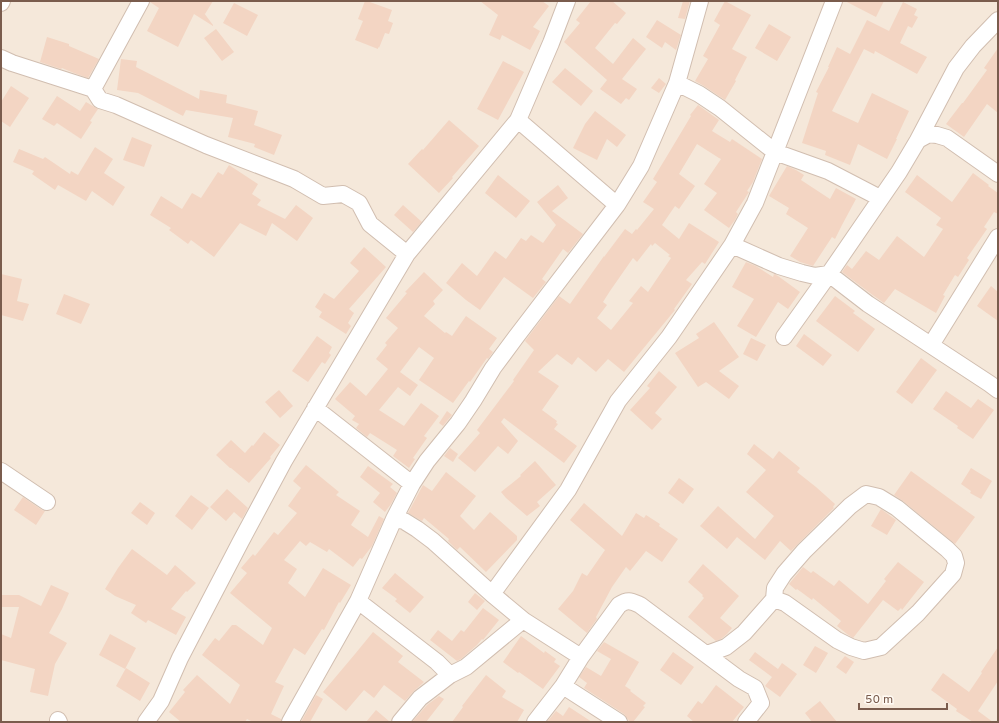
<svg xmlns="http://www.w3.org/2000/svg" width="999" height="723" viewBox="0 0 999 723" font-family="Overpass,sans-serif">
<rect width="100%" height="100%" fill="#fdf6ec"/>
<path fill="#f5e8da" d="M1,1H998V722H1Z"/>
<path fill="#f3d5c3" fill-rule="evenodd" d="M150,1H213L205,14L204,13L213,25V26L194,14L178,47L147,31L159,8L150,2Z
M365,1H367L392,10L388,21L393,23L389,34L385,33L379,48L378,47V49L355,40L363,21L358,19Z
M480,1H542L549,6L533,27L540,31L530,50L502,35L500,40L489,35L498,15Z
M591,1H612L626,13L617,24L615,23L595,48L613,64L633,38L646,49L622,79L637,89L629,100L626,98L621,104L600,89L607,80L564,42L580,23L576,20Z
M683,1H690L685,19L678,18Z
M725,1L751,15L732,49L747,57L735,80L736,81L725,100L704,86L695,81L708,59L703,56L720,25L714,21Z
M845,1H884L876,17Z
M903,2L917,9L914,15L918,17L912,28L908,26L900,43L927,57L917,74L875,51L874,54L864,49L832,111L858,123L872,93L909,111L896,139H897L887,159L858,144L850,165L825,155L826,151L802,143L818,93L816,92L829,67H828L837,47L850,54L867,20L889,31Z
M234,3L258,15L247,36L223,23Z
M657,20L681,35L676,50L665,42L662,48L646,37Z
M769,24L791,37L777,61L755,48Z
M216,29L234,52L222,61L204,38Z
M47,37L69,44V46L99,59L88,78L74,73L62,68L61,69L40,62Z
M998,48V113L987,104L964,137L946,124L962,103H963L987,70L984,68Z
M121,59L137,61L136,67L199,99L200,90L227,95L226,103L258,111L254,125L282,135L274,155L254,147L255,144L228,137L233,118L186,110L183,116L138,93L117,90Z
M503,61L524,72L498,120L477,109Z
M565,68L593,91L581,106L552,82Z
M659,78L666,84L659,93L651,88Z
M11,86L29,98L10,127L1,121V102Z
M57,96L80,111L86,102L98,109L90,121L92,122L81,139L57,123L54,126L42,119Z
M698,105L719,120L712,131L730,142L732,139L762,159L753,182L747,191L749,192L736,212L738,214L735,220L729,228L704,210L717,193L704,184L721,159L719,158L697,144L679,174L695,186L679,209L675,206L662,225L679,239L689,223L719,242L705,264L702,262L686,280L692,284L674,309L675,310L624,372L608,359L596,372L578,357L572,365L557,354L538,372L559,386L542,410L557,421L556,423L558,424L554,429L577,446L564,463L504,418L501,422L518,441L508,454L498,446L475,472L458,458L480,433L477,430L514,381L513,380L534,350L525,341L559,296L570,304L604,256V257L625,229L632,234L636,229L637,230L654,209L643,202L657,182L653,179L667,156L691,116L690,115ZM655,243L670,255L668,256L671,258L648,292L641,286L629,301L633,303L611,330L597,318L607,305L603,302L610,291L633,258L637,262L651,244L652,246Z
M595,111L626,135L617,147L607,139L597,160L573,148L585,124Z
M449,120L479,146L452,177L453,178L439,193L408,164L422,149L423,150Z
M132,137L152,145L144,167L123,160Z
M95,147L113,159L104,173L125,187L113,206L92,191L86,201L58,185L55,190L32,174L34,171L13,162L19,149L43,159L45,157L70,174L71,171L78,175Z
M229,165L258,184L252,194L261,200L257,205L285,219L296,205L313,218L297,241L272,223L266,236L240,223L214,257L191,240L188,244L169,230L171,228L150,215L161,196L182,209L192,193L201,198L218,172L223,175Z
M787,166L796,170L804,175L801,180L830,199L836,188L856,199L842,225L835,239L832,237L813,266L800,262L790,256L808,228L786,214L789,208L769,196Z
M973,173L989,185L988,186L998,193V214L994,212L984,227L987,229L967,258L969,260L958,277L955,275L943,295L945,296L936,313L895,289L884,303L874,296L842,272L847,265L852,269L866,251L879,260L897,236L924,257L943,229L936,225L941,218L905,192L917,175L952,202Z
M498,175L530,201L516,218L485,193Z
M558,185L568,198L552,211L583,234L568,253L563,249L542,279L546,282L533,298L504,277L480,310L466,300L446,283L462,263L477,276L495,251L506,259L521,238L526,241L531,235L543,243L556,225L537,202Z
M403,205L422,222L413,232L394,215Z
M364,247L386,267L349,309L354,313L348,323L351,326L346,334L319,317L322,312L315,307L324,293L334,299L359,271L350,263Z
M746,262L756,266L773,277L774,274L778,276L800,292L788,309L778,302L756,337L737,326L754,299L732,287Z
M424,272L443,290L433,301L435,304L424,316L445,333L446,332L452,336L466,316L497,338L489,349L493,352L488,359L487,358L470,382L469,381L453,403L419,380L434,358L419,347L400,372L418,385L410,396L398,387L379,410L404,426L421,403L439,416L424,436L427,438L413,458L415,459L409,468L393,456L397,450L370,433L367,437L356,428L359,424L352,420L355,416L335,399L350,382L366,396L388,369L376,359L387,345L385,343L398,328L386,318L407,293L405,292Z
M1,274L22,279L17,301L29,304L23,321L1,315Z
M991,286L998,292V321L977,306Z
M64,294L90,304L81,324L56,314Z
M835,296L855,311L853,313L875,329L858,352L816,321Z
M714,322L739,357L719,371L739,386L729,399L706,382L698,387L675,353L699,338L696,334Z
M804,334L832,355L823,366L796,346Z
M317,336L332,347L329,353L331,355L325,364L322,362L308,382L292,371Z
M751,338L766,345L757,361L743,354Z
M921,358L937,370L912,404L896,392Z
M659,371L677,387L655,413L662,419L652,430L630,410L650,388L647,386Z
M279,390L293,406L280,418L265,402Z
M946,391L971,408L978,399L994,410L973,439L957,428L958,426L933,409Z
M447,411L452,415L443,426L439,423Z
M264,432L280,445L270,457L271,458L249,483L231,468H230L216,455L231,440L245,453L252,445L253,446Z
M754,444L773,459L779,451L800,468L797,472L816,487L835,504L833,507L834,508L791,551L780,541L765,560L737,537L727,549L700,526L718,506L755,539L774,516L746,492L766,470L747,454Z
M450,448L458,454L453,462L444,456Z
M535,461L556,485L537,502L540,506L527,516L506,498L501,492L521,476L520,475Z
M306,465L339,492L336,495L360,511L351,525L368,537L379,516L384,519L372,546L362,559L360,558L353,567L329,549L327,552L310,542L306,546L300,541L284,560L297,569L288,583L305,597L323,568L351,585L340,603L339,602L324,630L322,629L305,655L294,648L275,682L284,686L271,714L281,719V722H253L247,719L245,722H181L169,712L185,692L183,690L197,675L230,704L240,685L202,655L215,638L219,641L232,625H236L263,645L272,628L230,593L247,573L241,568L253,554L255,556L274,532L278,535L297,513L288,506L301,488L293,481Z
M368,466L393,484L390,487L397,493L391,504L385,512L373,502L380,493L360,477Z
M971,468L992,481L981,499L970,493L971,491L961,484Z
M911,471L975,517L955,544L903,501L894,495Z
M446,472L476,496L460,516L474,530L490,512L517,536V540L486,572L460,547L457,550L448,541L449,539L424,518L422,521L408,513L423,485L432,491Z
M679,478L694,489L683,504L668,493Z
M227,489L248,508L242,519L234,512L226,521L210,507Z
M191,495L209,508L192,530L175,516Z
M23,497L42,510L45,511L36,525L14,510Z
M140,502L155,513L147,525L131,513Z
M584,503L622,536L636,513L644,518L646,515L660,524L659,526L678,539L662,562L646,551L630,571L626,567L612,587L596,617L597,619L587,633L558,609L573,591L582,573L587,576L605,550L570,520Z
M881,509L896,520L887,535L871,526Z
M132,549L167,575L175,565L196,583L187,592L186,591L171,609L186,617L176,635L148,620L146,623L131,613L136,605L115,596L105,589L118,568Z
M898,562L924,582L902,610L901,608L898,611L883,600L853,638L847,634L837,626L841,621L813,598L812,600L797,589L796,590L789,584L803,567L811,573L813,571L834,586L839,580L868,604L886,581L884,579Z
M703,564L739,596L720,618L732,628L727,634L721,639L716,641L688,617L704,598L702,596L703,595L688,582Z
M395,573L424,597L410,613L395,601L397,599L382,588Z
M51,585L69,593L62,609L49,633L67,643L55,664L48,696L30,692L35,669L1,660V634L11,638L19,607H1V595H19L41,606Z
M475,593L485,601L477,610L468,602Z
M483,608L499,620L483,640L482,639L477,645L461,659L457,661L430,640L438,630L452,641L461,630L464,632Z
M373,632L403,656L398,662L424,682L423,683L414,691L405,701L384,685L374,698L364,690L346,711L323,692L355,654Z
M110,634L136,648L125,669L99,655Z
M521,636L544,653L545,651L556,659L554,662L560,666L543,689L519,672L518,673L503,662Z
M604,642L639,662L625,686L631,690L630,691L646,703L643,706L645,707L633,722H630L624,714L584,688L587,683L579,677L586,667L601,676L611,659L597,651Z
M815,646L828,653L816,673L803,665Z
M998,647V681L978,711L993,722H973L956,711L957,709L931,690L943,673L969,692L982,673L981,672Z
M673,652L694,667L681,685L660,670Z
M755,652L778,669L782,663L797,674L780,697L765,686L772,677L749,660Z
M845,656L854,662L846,674L836,667Z
M126,668L150,683L140,701L116,686Z
M486,675L506,691L502,697L524,710L517,722H452L463,707L462,706Z
M716,685L744,707L732,722H694L687,716L698,701L702,704Z
M316,695L323,699L310,722H301Z
M439,696L444,699L426,722H412L427,705Z
M820,701L837,722H812L805,713Z
M569,707L592,722H547L556,711L563,716Z
M376,710L390,722H366Z"/>
<g fill="none" stroke-linecap="round" stroke-linejoin="round">
<defs>
<path id="minor" d="M1,3L2,1
M1,58L12,63L93,89L100,100L116,105L206,145L294,179L323,196L343,194L359,203L370,224L407,254
M677,83L699,94L720,108L775,152L828,171L880,198
M93,89L141,1
M918,140L956,68L973,46L998,20
M617,205L641,166L677,83L700,1
M732,245L779,266L802,273L815,276L829,274L868,304L990,384L998,390
M784,337L829,274L899,172L918,140L929,134L937,135L947,138L998,174
M931,345L998,237
M315,408L412,484
M1,471L47,502
M394,519L404,521L417,529L433,541L492,594L523,620L581,657
M492,594L568,490L618,401L669,337L732,245L755,203L834,1
M358,601L437,662L450,675L466,667L523,620
M707,654L726,647L744,633L774,599L775,588L784,574L804,551L850,506L866,494L879,497L897,508L947,549L954,556L956,563L953,574L918,613L881,647L864,651L851,647L837,640L785,603L774,599
M563,686L619,722
M58,720L59,722
M146,722L161,701L180,658L241,541L284,461L407,254L518,120L551,43L567,1
M290,722L358,601L394,519L412,484L427,461L458,423L473,401L493,368L516,337L617,205L518,120
M400,722L420,698L437,685L450,675
M535,722L563,686L581,657L619,605C628,599 631,601 640,605L739,679L755,688L761,703L746,722"/>
</defs>
<use href="#minor" stroke="#d1beb0" stroke-width="18"/>
<use href="#minor" stroke="#fff" stroke-width="16"/>
</g>
<rect width="999" height="723" fill="none" stroke="#7a5c4d" stroke-width="4"/>
<path d="M859 703v6h88v-6" fill="none" stroke="#7a5c4d" stroke-width="2"/>
<text x="865" y="703" font-size="12" fill="#7a5c4d" stroke="#fffaf3" stroke-width="3" paint-order="stroke">50 m</text>
</svg>
